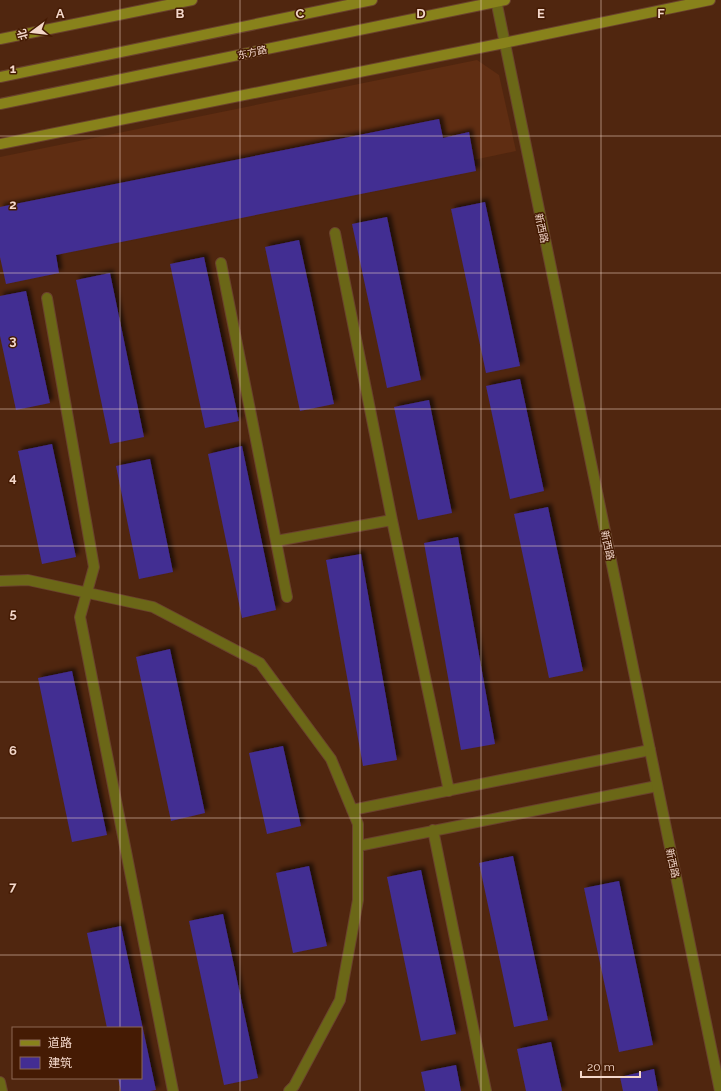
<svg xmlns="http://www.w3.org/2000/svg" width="721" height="1091" viewBox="0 0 721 1091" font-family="Raleway,'Noto Sans SC',sans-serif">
<defs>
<filter id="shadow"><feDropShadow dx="3.5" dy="-3.5" stdDeviation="2" flood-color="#0009"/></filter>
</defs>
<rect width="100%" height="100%" fill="#50260f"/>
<path fill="#5f2d12" d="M477,60L499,75L516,151L0,260V157Z"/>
<path fill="#432d92" filter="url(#shadow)" d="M439,119L443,138L469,132L476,171L56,255L59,273L6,284L0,257V207Z
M485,202L520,366L486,373L451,209Z
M387,217L421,380L387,388L352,224Z
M299,240L334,404L300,411L265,247Z
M204,257L239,421L205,428L170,264Z
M110,273L144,437L110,444L76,280Z
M26,291L50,403L16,410L0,336V296Z
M520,379L544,491L510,499L486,386Z
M429,400L452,513L418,520L394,407Z
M52,444L76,557L42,564L18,451Z
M242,446L276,610L242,618L208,454Z
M150,459L173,572L139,579L116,466Z
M548,507L583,671L549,678L514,514Z
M458,537L495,744L461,750L424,543Z
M361,554L397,760L363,766L326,560Z
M170,649L205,813L171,821L136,657Z
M72,671L107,835L72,842L38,678Z
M283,746L301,826L267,834L249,753Z
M513,856L548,1020L514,1027L479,863Z
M309,866L327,946L293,953L276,873Z
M421,870L456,1034L421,1041L387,877Z
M619,881L653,1045L619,1052L584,888Z
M223,914L258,1078L224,1085L189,921Z
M121,926L156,1090L150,1091H121L118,1078H141V1028H107L87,933Z
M551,1042L562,1091H526L517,1049Z
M456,1065L461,1091H425L421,1072Z
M654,1069L658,1091H623L620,1077Z"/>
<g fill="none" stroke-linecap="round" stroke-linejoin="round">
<defs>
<path id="service" d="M335,233L392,520L449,791
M221,263L287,597
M47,298L94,567L80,617L173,1091
M276,541L392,520
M0,581L28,580L153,607L260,663L331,759L358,824V900L340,1000L294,1086L289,1091
M352,810L650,750
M433,830L486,1091
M358,846L657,786
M0,1082L2,1091"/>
<path id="minor" d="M496,0L720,1091"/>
<path id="secondary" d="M0,39L192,0
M0,77L372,0
M0,104L505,0
M0,144L504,43L710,0"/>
</defs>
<use href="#service" stroke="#6a422d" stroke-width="12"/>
<use href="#minor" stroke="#6a422d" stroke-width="12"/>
<use href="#secondary" stroke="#6a422d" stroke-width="12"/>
<use href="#service" stroke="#6b6717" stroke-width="10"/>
<use href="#minor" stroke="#6b6717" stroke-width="10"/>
<use href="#secondary" stroke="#88821b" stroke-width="10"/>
</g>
<path fill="none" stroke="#f3d7ca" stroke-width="1" stroke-opacity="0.55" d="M120,0V1028M240,0V1091M360,0V1091M481,0V1091M601,0V1091M0,136H721M0,273H721M0,409H721M0,546H721M0,682H721M0,818H721M0,955H721M120,1078V1091"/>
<g text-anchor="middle" stroke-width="3" stroke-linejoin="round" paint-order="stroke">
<g font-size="10" fill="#f3d7ca" stroke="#451b04">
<text transform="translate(252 52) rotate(-12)" y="4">东方路</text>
<text transform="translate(542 228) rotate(78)" y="4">新西路</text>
<text transform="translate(608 545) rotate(78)" y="4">新西路</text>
<text transform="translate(673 863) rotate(78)" y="4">新西路</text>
</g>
</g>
<g font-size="13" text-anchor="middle" font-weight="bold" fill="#f3d7ca" stroke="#451b04" stroke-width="3" stroke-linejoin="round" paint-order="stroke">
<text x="60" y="18">A</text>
<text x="180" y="18">B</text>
<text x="300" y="18">C</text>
<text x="421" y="18">D</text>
<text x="541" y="18">E</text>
<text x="661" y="18">F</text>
<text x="13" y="73">1</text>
<text x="13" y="209">2</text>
<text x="13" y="345">3</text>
<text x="13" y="482">4</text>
<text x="13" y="618">5</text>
<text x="13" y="755">6</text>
<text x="13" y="891">7</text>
</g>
<rect x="12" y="1027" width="130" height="52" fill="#451b04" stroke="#8b6653"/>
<rect x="20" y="1040" width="20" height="6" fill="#88821b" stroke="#8b6653"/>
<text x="48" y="1047" font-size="12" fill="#f3d7ca">道路</text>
<rect x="20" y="1057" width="20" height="12" fill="#432d92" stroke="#8b6653"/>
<text x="48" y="1067" font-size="12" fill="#f3d7ca">建筑</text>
<g transform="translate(32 32) rotate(255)" stroke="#451b04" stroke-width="3" paint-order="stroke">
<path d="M0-3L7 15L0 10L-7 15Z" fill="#f3d7ca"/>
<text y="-6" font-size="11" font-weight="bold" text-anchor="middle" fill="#f3d7ca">北</text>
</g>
<path d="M581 1071v6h59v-6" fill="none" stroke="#f3d7ca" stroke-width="2"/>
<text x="587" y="1071" font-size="12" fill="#f3d7ca" stroke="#451b04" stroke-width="3" paint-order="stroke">20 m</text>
</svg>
